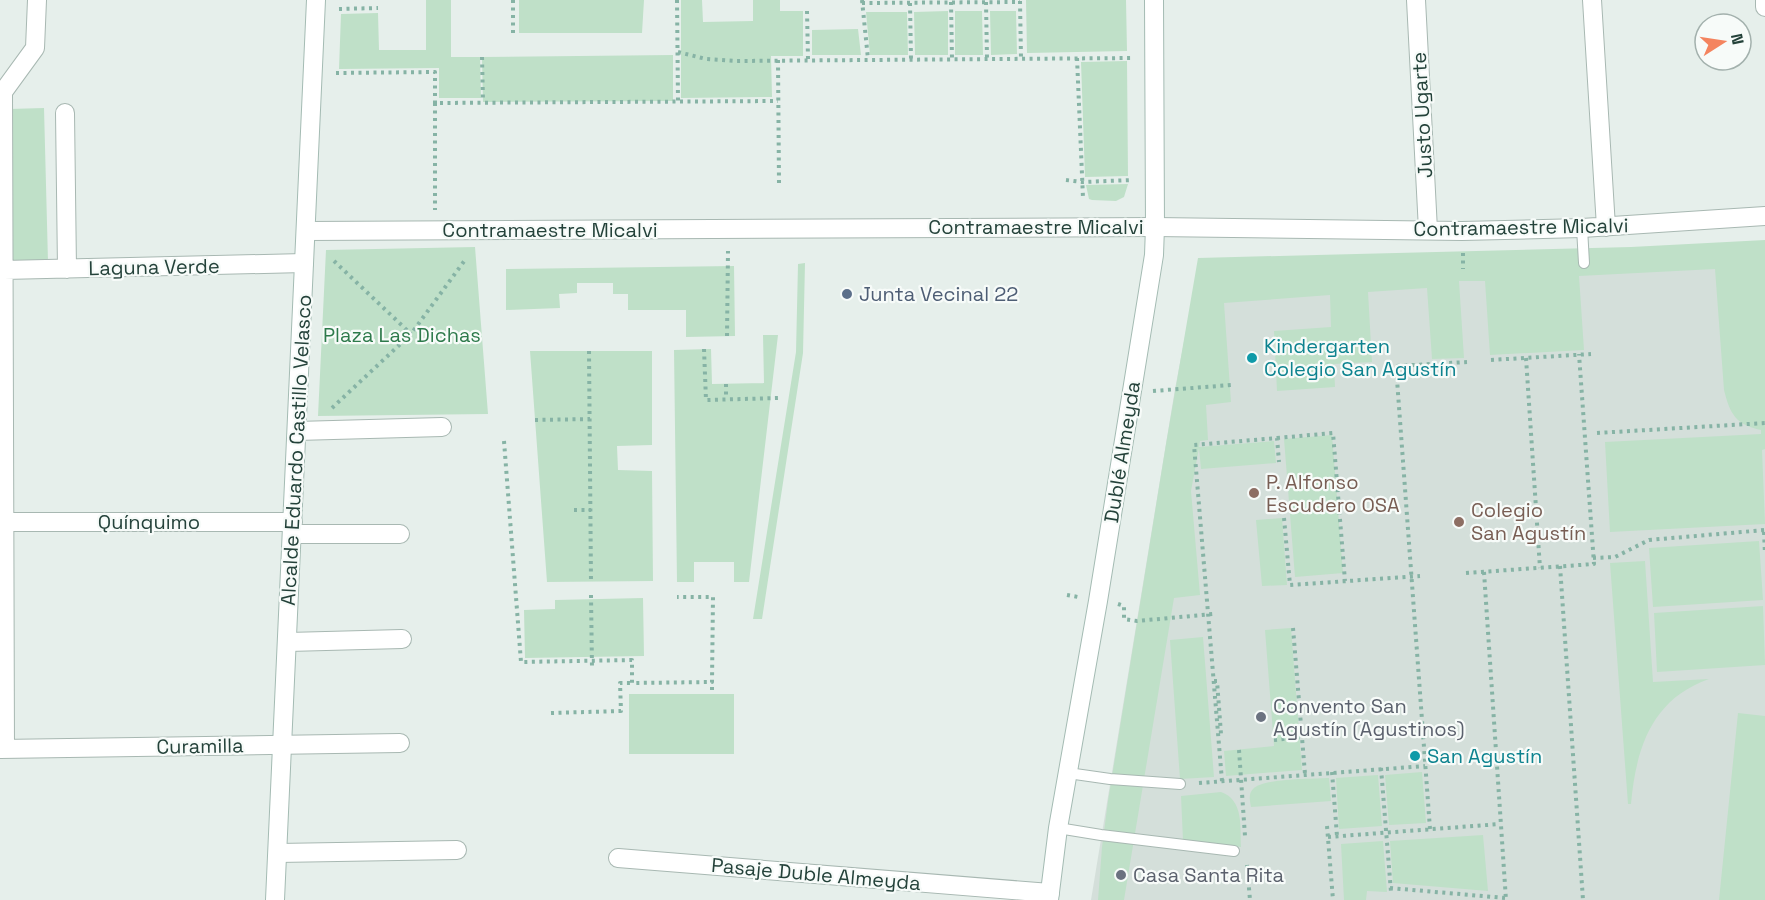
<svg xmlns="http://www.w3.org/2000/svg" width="1765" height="900" viewBox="0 0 1765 900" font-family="'Space Grotesk',sans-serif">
<rect width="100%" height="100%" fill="#e6efeb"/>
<path fill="#d4dfda" d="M1765,253V900H1091L1175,389L1199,264Z"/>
<path fill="#bfe0c8" d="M426,0H451V57H480L481,98H439V68L339,69L341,14L378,13L379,50H426Z
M519,0H644L642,33H519Z
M681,0H702L703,22L753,21V0H780V11H803V56H771L772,97L681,98Z
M1026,0H1126L1127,51L1027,53Z
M948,11V55H915L914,12Z
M955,11H982L983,55H955Z
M990,11H1016L1017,54L991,55Z
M866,12H907L908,55H870Z
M858,29L861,55H812V30Z
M673,55V101L483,102L482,57Z
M1127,61L1128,176L1085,177L1081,62Z
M44,108L48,262L7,263L9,109Z
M1128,184L1124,197L1116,201L1092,200L1089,199L1086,185Z
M1765,240V449L1762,450L1765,524L1610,532L1605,442L1761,434V430C1736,425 1730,414 1724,390L1715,269L1579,276L1584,350L1490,355L1485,281H1459L1464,358L1432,359L1427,288L1368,292L1372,362L1334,364L1335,387L1277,391L1274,331L1331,327L1330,295L1224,303L1231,402L1206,405L1208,440L1200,441L1199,447L1274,441L1276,463L1201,469L1199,448L1191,491L1200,595L1174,598L1124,900H1098L1102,847L1108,801L1166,444L1198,258L1631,247Z
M475,247L488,414L318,416L326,250Z
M805,263L803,353L762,619H753L796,352L798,264Z
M734,266L735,336L686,337V310H628V294H613V283H577V293L559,294L560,308L506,310V269Z
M763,335H778L749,582H734V562H694V582H677L674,350L711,349L712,384L764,383Z
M530,351H652V445L617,446L618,470L652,471L653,581L547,582Z
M1332,435L1343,573L1295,577L1284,439Z
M1282,518L1287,585L1262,586L1256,520Z
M1759,541L1763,600L1653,607L1649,548Z
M1645,561L1653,682L1709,679C1652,699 1636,748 1631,804H1628L1610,563Z
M643,598L644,656L525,658L524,610L555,609V600Z
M1763,606L1765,665L1657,672L1654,613Z
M1291,628L1302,770L1226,776L1224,751L1274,746L1265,630Z
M1203,637L1214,777L1180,779L1170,640Z
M629,694H734V754H629Z
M1738,713L1765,716V900H1719Z
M1422,772L1426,823L1389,825L1385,775Z
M1378,775L1382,826L1339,829L1336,778Z
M1329,778L1331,801L1251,807C1250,801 1248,794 1253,789C1262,778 1314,779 1329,778Z
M1221,792C1244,800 1240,827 1241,847L1183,840L1181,796Z
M1483,835L1488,891L1393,883L1390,841Z
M1383,841L1387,892L1367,891L1366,900H1344L1341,844Z"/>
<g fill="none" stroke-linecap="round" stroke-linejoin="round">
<defs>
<path id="service" d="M1582,228L1584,263
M1068,773L1110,779L1180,784
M1058,828L1101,835L1234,851"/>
<path id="minor" d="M1416,0L1428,230
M1592,0L1606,227
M1765,0V7
M65,113L67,269
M306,231L1155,227L1462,231L1582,228L1765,216
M4,270L304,263
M297,431L442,427
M5,522H293
M292,534H400
M288,642L402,639
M0,749L400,743
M5,749L3,92L35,48L37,0
M278,853L457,850
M618,858L1050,893"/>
<path id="secondary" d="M275,900L316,0
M1049,900L1058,828L1098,601L1154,255L1155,227L1154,0"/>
</defs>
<use href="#service" stroke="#a8b8b2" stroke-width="12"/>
<use href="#minor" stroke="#a8b8b2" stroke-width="20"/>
<use href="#secondary" stroke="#a4bbb3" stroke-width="20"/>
<path stroke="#86b3a5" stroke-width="4" stroke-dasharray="3 4.5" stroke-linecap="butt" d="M513,0V33
M677,0L678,101
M862,0L868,59
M1020,1L1021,58
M951,2L952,59
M986,2L987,58
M862,3L1020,2
M910,3L911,59
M339,9L378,8
M807,11L808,59
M678,52L706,59L736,61L1133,58
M482,57L483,102
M1077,58L1083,198
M778,60L779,183
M336,73L435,72V103L778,101
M435,103V210
M1066,180L1082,182L1133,180
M1463,253V269
M334,261L411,334
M727,336L728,251
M704,349L706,400L778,398
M589,351L591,582
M1526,358L1540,568
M1491,360L1591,354
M726,384V399
M1153,391L1231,385
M332,408L411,334L465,260
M535,420L590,419
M1597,433L1765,423
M1277,438L1333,433L1345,581
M504,441L521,662L632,660V683L712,682L713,597H677
M574,510H591
M1284,518L1290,585L1420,576
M1764,532L1765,554
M1593,558L1615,557L1649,540L1765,530
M1560,566L1583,900
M1484,572L1506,900
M1466,573L1594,564L1579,354
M591,595L592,668
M1067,595L1078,597
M1118,604L1124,606V619L1137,621L1213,614
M1293,628L1305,774
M1214,681H1217L1221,734H1223
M712,690V682
M551,713L621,711L620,683H632
M1274,740L1302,737
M1239,750L1245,836
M1381,768L1391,892
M1332,772L1337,836
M1222,781L1194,445L1277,438L1279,462
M1199,783L1425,766
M1327,826L1333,900
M1430,829L1396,366L1467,362
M1328,837L1500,824
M1247,865L1250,900
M1390,888L1505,898"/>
<use href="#service" stroke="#fff" stroke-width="10"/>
<use href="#minor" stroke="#fff" stroke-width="18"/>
<use href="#secondary" stroke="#fff" stroke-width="18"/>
</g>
<circle fill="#5c6f8a" stroke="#f7fbf9" stroke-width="2" cx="847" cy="294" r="6"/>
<g fill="#0f9aa8" stroke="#f7fbf9" stroke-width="2">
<circle cx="1252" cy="358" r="6"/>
<circle cx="1415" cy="756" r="6"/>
</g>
<g fill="#8d6e63" stroke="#f7fbf9" stroke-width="2">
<circle cx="1254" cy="493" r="6"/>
<circle cx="1459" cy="522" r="6"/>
</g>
<g fill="#6b7280" stroke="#f7fbf9" stroke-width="2">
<circle cx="1261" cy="717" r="6"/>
<circle cx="1121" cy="875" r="6"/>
</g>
<g text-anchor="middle" stroke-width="4.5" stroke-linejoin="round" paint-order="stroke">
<g font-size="20" fill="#24423a" stroke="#f7fbf9">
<text transform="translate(1422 115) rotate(-93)" y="7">Justo Ugarte</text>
<text x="1036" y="234">Contramaestre Micalvi</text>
<text transform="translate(1521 227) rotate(-1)" y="7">Contramaestre Micalvi</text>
<text x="550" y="237">Contramaestre Micalvi</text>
<text transform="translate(154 267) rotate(-1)" y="7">Laguna Verde</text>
<text transform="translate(296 450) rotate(-87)" y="7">Alcalde Eduardo Castillo Velasco</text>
<text transform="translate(1122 452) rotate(-81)" y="7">Dublé Almeyda</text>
<text x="149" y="529">Quínquimo</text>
<text transform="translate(200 746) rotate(-1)" y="7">Curamilla</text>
<text transform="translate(816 874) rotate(5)" y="7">Pasaje Duble Almeyda</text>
</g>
<g font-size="20" fill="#4e5e75" stroke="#f7fbf9" text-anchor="start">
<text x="859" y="301">Junta Vecinal 22</text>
</g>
<g font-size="20" fill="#2d7a4b" stroke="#f7fbf9">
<text x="402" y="342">Plaza Las Dichas</text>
</g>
<g font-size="20" fill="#0d838f" stroke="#f7fbf9" text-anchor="start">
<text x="1264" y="353">Kindergarten<tspan x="1264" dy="23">Colegio San Agustín</tspan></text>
<text x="1427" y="763">San Agustín</text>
</g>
<g font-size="20" fill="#785e54" stroke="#f7fbf9" text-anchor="start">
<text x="1266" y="489">P. Alfonso<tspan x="1266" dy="23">Escudero OSA</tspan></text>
<text x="1471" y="517">Colegio<tspan x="1471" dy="23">San Agustín</tspan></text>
</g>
<g font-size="20" fill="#5b616d" stroke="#f7fbf9" text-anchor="start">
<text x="1273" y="713">Convento San<tspan x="1273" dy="23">Agustín (Agustinos)</tspan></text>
<text x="1133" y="882">Casa Santa Rita</text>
</g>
</g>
<g transform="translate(1723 42) rotate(78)"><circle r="28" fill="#f7fbf9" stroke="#a3b1ad" stroke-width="1.5"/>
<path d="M0-4.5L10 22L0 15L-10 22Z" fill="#f4845f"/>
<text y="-9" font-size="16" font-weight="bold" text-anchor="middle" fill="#24423a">N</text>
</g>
</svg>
